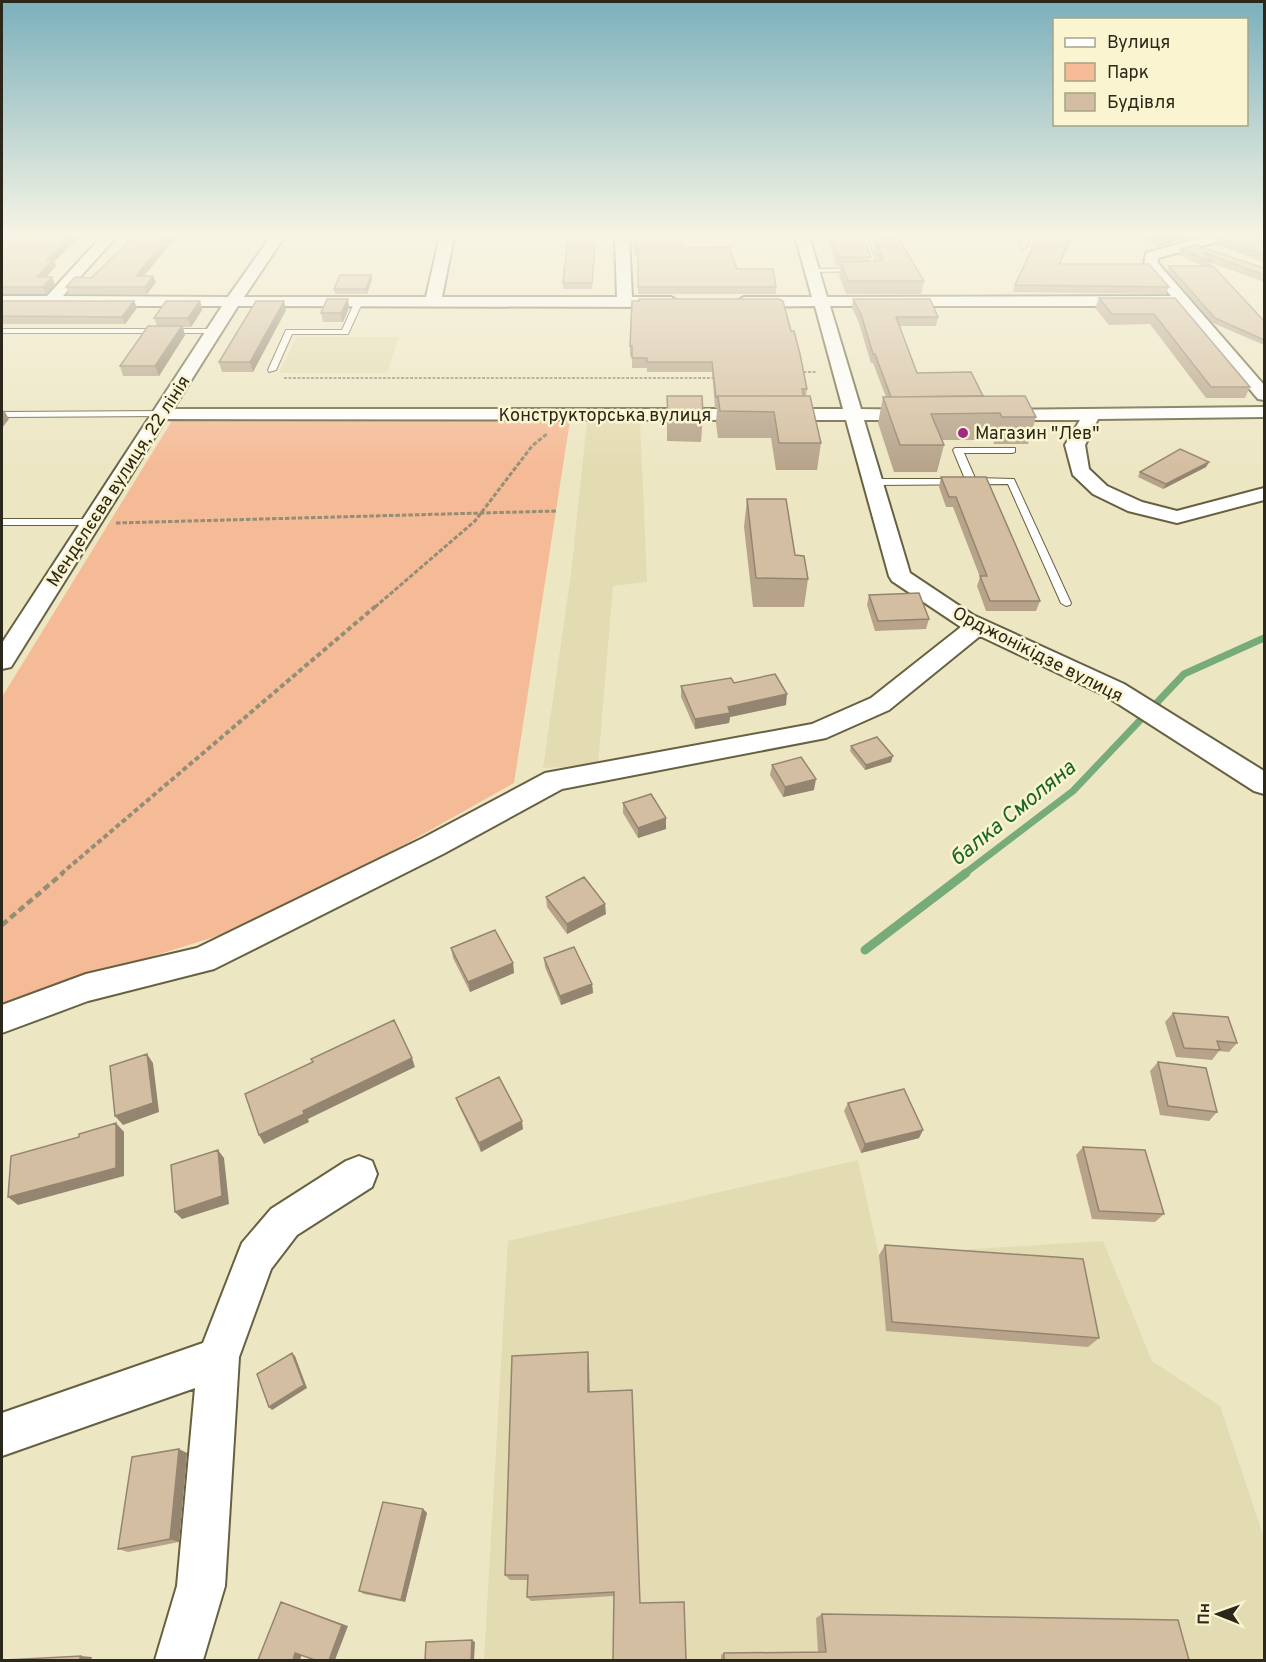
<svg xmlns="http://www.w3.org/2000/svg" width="1266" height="1662" viewBox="0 0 1266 1662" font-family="Overpass,sans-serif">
<rect width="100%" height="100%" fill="#ede6c3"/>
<path fill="#e3dbb1" d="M297,337H399L387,373H279Z
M587,421H640L647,582L613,586L598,765L543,768L571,574Z
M858,1160L879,1255L1103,1241L1152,1361L1220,1406L1264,1538V1660H484L508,1241Z"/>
<path fill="#f5ba96" d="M173,419L570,420L514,783L272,919L121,966L2,1009V697Z"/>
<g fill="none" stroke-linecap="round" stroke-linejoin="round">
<path stroke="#77ab79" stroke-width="7" d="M964,874L1073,791L1184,674L1264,638"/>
<path stroke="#77ab79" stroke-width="9" d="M865,950L966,873"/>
<defs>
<path id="lane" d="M860,236H866L879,271L810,272L812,269L873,268Z
M1024,236H1030L1026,247L1023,249L1020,247Z
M356,299L363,301L348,334H292L276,370L269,372L268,370L286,330H342Z
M2,329H214L218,331L214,333H2Z
M162,411L166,414L165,416L2,417V412Z
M955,448H1015V452L1012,453H964L975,478L1014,479L1071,603L1070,605L1066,606L1061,603L1008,484L874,485L869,482L874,479H965L953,450Z
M2,519H91L96,522L91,525H2Z"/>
<path id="street" d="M102,236H117L63,296L228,297L271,236H285L244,297H426L440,236H454L442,297H617L615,236H629L632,297H671L679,302L671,307L238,306L173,409H843L815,306L744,307L736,302L744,297H812L795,236H809L827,297L1171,296L1144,264L1146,253L1207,236H1230L1228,239L1158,258V263L1264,385V400L1258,399L1179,306H830L861,409L919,410L925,411L928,415L925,419L919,420H864L910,573L973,615L1124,684L1264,771V794L1254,791L1106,696L980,636L889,710L826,738L562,789L443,854L214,969L88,1001L2,1033V1005L86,974L197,948L423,838L545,773L812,724L871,698L961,627L892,581L889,576L846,420L166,419L11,667L2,669V643L222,306H2V296H47Z
M1264,407V417L1098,419L1085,445L1089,469L1107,486L1142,502L1177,511L1264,488V500L1177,523L1128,511L1093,494L1073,475L1065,445L1080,420H998L992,419L989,415L992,411L998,410Z
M359,1156L372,1161L377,1174L372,1187L297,1235L271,1269L239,1357L225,1586L203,1660H155L177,1586L195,1388L2,1456V1413L203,1343L242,1243L271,1209L346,1161Z"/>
</defs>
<use href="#lane" stroke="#676142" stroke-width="2"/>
<use href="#street" stroke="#676142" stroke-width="4"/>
<path stroke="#938e75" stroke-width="2" stroke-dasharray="3 1.5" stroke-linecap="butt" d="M799,372H817
M284,378H717"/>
<path stroke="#938e75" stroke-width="3" stroke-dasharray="4.5 2" stroke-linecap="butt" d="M116,523L556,511
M375,607L475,521L532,446L548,433"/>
<path stroke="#938e75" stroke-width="4" stroke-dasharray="5 3" stroke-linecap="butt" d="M61,874L377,605"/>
<path stroke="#938e75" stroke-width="4.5" stroke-dasharray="7 4" stroke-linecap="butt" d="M2,925L63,873"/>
<use href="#lane" fill="#fff" fill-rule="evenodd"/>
<use href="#street" fill="#fff" fill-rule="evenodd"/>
</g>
<path fill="#b6a38a" d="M2,236H80L54,262L56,266L46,277L55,284L46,294H2Z
M135,236H177L144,276L156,282L147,294H69L66,287L91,278Z
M564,236H594L595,252L592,289H563V283L568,237H564Z
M632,236H682L683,248L737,269L776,287V294H638V256H635Z
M827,236H862L871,257L870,261H878L874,251L876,239L924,281L921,294H846L839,275L841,266H837Z
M1038,236H1073L1060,264L1169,287L1166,294L1013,292L1015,285Z
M1134,236H1203L1191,237L1160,246Z
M1264,236V263L1216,244L1218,238Z
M1195,245L1264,268V282L1212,263L1211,266L1264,321V345L1213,323L1167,270L1169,266H1203L1179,255L1181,249Z
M372,279L367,294H335L334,289Z
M1099,298H1175L1250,387L1245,398H1206L1150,324L1109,325L1095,308Z
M348,299L349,308L343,322H323L321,313Z
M853,299L938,317L936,326H899L917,373L1036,417L1028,444H994L993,440H942L944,445L937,472H894L878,423L883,397H886L873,363H871L859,323L852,308Z
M2,301H134L137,308L125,324H2Z
M200,301L202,310L191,327H183L185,335L159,376H123L120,366L157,326L154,318Z
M286,310L253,372H222L219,362Z
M791,331L807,389L806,396L821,443L817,470H776L771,438H718L716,423L717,408H715L712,372H647V368H632V356H630V346Z
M667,396L703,415L701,442L667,441Z
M1209,462L1206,467L1163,489L1138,477L1140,472Z
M941,477L1040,601L1036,611H986L977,586L980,577L953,507H946L939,487Z
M747,499L795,555L808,579L804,607H753L744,527Z
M869,595L929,619L926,629L875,631L867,605Z
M734,683L786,705L730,717L729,723L695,729L681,697V686Z
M851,746L891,762L865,770L850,751Z
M772,765L814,790L783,797L770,775Z
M623,803L666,829L638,838L623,813Z
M546,897L606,914L567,934L547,907Z
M451,948L513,963L514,973L470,992L453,958Z
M544,958L592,984L593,993L561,1005L545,967Z
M1173,1013L1237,1043L1229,1052L1219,1051L1212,1060L1176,1057L1165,1022Z
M1158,1062L1217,1112L1209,1121L1160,1115L1150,1071Z
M456,1098L523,1129L481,1152L459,1106Z
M848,1103L923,1130L919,1138L861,1153L844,1111Z
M1083,1147L1164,1214L1155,1222L1092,1219L1076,1155Z
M885,1245L1099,1338L1088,1347L886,1331L879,1255Z
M589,1364V1392L640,1603L686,1660L614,1596L531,1601L527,1597L528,1580H510L505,1575Z
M187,1453L179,1542L128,1552L118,1549Z
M423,1509L427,1513L405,1602L364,1594L359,1591Z
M822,1614L1189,1660H721V1655L724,1653L818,1652L816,1618Z"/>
<path fill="#948571" d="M70,236H80L54,262L56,266L40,284L37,277L47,260Z
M169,236H177L138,283L136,276Z
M1072,236H1073L1057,271L1059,264Z
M1175,236H1191L1160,246L1162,240Z
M371,275L372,279L367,294L366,289Z
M153,276L156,282L147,294L145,287Z
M52,277L55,284L46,294L43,287Z
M348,299L349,308L343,322L341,313Z
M134,301L137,308L125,324L122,317Z
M200,301L202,310L191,327L188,318Z
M284,301L286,310L253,372L250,362Z
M182,326L185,335L159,376L155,366Z
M4,410L9,419L2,428V413Z
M1209,462L1206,467L1163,489L1166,484Z
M787,694L786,705L730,717L729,723L695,729V719L728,707Z
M893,756L891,762L865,770L866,765Z
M816,779L814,790L783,797L785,787Z
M666,818V829L638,838V828Z
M605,904L606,914L567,934V924Z
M513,963L514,973L470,992L468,982Z
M592,984L593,993L561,1005L560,996Z
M147,1054L153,1063L159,1112L123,1125L115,1116Z
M412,1058L415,1067L308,1119L309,1122L264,1144L259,1135L303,1111Z
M522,1121L523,1129L481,1152L479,1143Z
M116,1123L124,1132V1176L18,1205L8,1197Z
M923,1130L919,1138L861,1153L865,1144Z
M218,1150L224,1158L229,1204L182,1219L175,1212Z
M588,1352L589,1364L590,1403L588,1392Z
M292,1353L295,1356L307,1388L272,1410L269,1407Z
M179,1449L187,1453L179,1542L170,1539Z
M423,1509L427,1513L405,1602L401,1600Z
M281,1602L348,1626L335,1660H329Z
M472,1640L475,1642L474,1660H471Z
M295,1653L302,1654L300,1660H293Z
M81,1656L92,1657L91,1660H79Z"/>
<path fill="#d4bea1" stroke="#948571" stroke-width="1.5" d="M2,236H70L47,260H53L37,277H52L43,287H2Z
M135,236H169L136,276H153L145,287H66L75,277L91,278Z
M568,236H594L595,246L592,283H563Z
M633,236H682L683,248L729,247L737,269H773L776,287H638V249H635Z
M831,236H862L871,257H839Z
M1038,236H1072L1059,264H1149L1169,287L1015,285Z
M1152,236H1175L1162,240Z
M1226,236H1264V255L1218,238Z
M876,239H899L924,281H848L841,262L881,261L883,258Z
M1195,245L1264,268V275L1203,252L1212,262L1181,249Z
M1169,266H1213L1264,321V340L1215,318Z
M340,275H371L366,289H334Z
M1099,298H1175L1250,387H1211L1154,314H1112Z
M327,299H348L341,313H321Z
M639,299H779L783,301L791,331H794L800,354L807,389H802L804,396H718V397H716L712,362H647V358H632V346H630L632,301H639Z
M853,299H930L938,317H896L917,373L971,372L983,396L891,397L875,354H873L861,314Z
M2,301H134L122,317L2,316Z
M166,301H200L188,318H154Z
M256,301H284L250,362H219Z
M148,326H182L155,366H120Z
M667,396H702L703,415H668Z
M718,396H810L821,443H779L774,412L720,411Z
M1025,396L1036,417H1002L1000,413L931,414L944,445H900L883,397Z
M1180,449L1209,462L1166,484L1140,472Z
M941,477H986L1040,601H990L980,576H987L956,497H949Z
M747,499H786L795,555L804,556L808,579L756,578Z
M919,593L929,619L878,621L869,595Z
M775,674L787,694L728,707L730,713L695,719L681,686L731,678L734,683Z
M877,737L893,756L866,765L851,746Z
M801,757L816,779L785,787L772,765Z
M651,794L666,818L638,828L623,803Z
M584,877L605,904L567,924L546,897Z
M495,930L513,963L468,982L451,948Z
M574,947L592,984L560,996L544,958Z
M1173,1013L1228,1017L1237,1043L1217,1041L1220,1050L1184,1048Z
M394,1020L412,1058L303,1111L304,1114L259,1135L245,1094L313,1062L311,1059Z
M147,1054L153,1103L115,1116L110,1066Z
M1158,1062L1206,1068L1217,1112L1168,1106Z
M499,1077L522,1121L479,1143L456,1098Z
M904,1089L923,1130L865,1144L848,1103Z
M116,1123V1168L8,1197L11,1156L79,1137V1134Z
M1083,1147L1145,1150L1164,1214L1099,1211Z
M218,1150L222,1196L175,1212L171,1165Z
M885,1245L1083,1259L1099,1338L892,1322Z
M588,1352V1392L632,1390L640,1603L684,1602L686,1660H613L614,1592L527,1597L528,1575H505L512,1356Z
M292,1353L304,1385L269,1407L257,1374Z
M179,1449L170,1539L118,1549L132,1457Z
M383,1502L423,1509L401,1600L359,1591Z
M281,1602L342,1625L329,1660H315L295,1653L293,1660H258Z
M822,1614L1178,1620L1189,1660H724V1653L826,1652Z
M472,1640L471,1660H425L426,1642Z
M81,1656L79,1660H5Z"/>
<linearGradient id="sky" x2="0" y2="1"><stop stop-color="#7bb0bc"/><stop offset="0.5" stop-color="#f7f4e4"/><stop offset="1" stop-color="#f7f4e4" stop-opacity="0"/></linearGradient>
<rect width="1266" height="469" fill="url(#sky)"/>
<circle fill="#a22980" stroke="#faf4d0" stroke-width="2" cx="963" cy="433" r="6"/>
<g text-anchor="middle" stroke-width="5" stroke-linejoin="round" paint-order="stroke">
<g font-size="18" fill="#2b281b" stroke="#faf4d0">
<text x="605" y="421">Конструкторська вулиця</text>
<text transform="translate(118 481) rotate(-57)" y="6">Менделєєва вулиця, 22 лінія</text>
<text transform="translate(1038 654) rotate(27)" y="6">Орджонікідзе вулиця</text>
</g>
<g font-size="18" fill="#2b281b" stroke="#faf4d0" text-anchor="start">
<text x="975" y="439">Магазин "Лев"</text>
</g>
<g font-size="22" font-style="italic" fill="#1b6627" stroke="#faf4d0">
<text transform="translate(1012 812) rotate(-39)" y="8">балка Смоляна</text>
</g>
</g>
<rect width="1266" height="1662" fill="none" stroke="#2b281b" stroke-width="6"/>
<rect x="1053" y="18" width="195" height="108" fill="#faf4d0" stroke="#a7a288" stroke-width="1.5"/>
<rect x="1065" y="38" width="30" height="9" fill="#ffffff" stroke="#a7a288" stroke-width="1.5"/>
<text x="1107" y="48" font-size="18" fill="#2b281b">Вулиця</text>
<rect x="1065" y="63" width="30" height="18" fill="#f5ba96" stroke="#a7a288" stroke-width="1.5"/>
<text x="1107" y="78" font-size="18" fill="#2b281b">Парк</text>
<rect x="1065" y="93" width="30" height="18" fill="#d4bea1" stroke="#a7a288" stroke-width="1.5"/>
<text x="1107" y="108" font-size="18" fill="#2b281b">Будівля</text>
<g transform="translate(1218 1614) rotate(271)" stroke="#faf4d0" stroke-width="4.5" paint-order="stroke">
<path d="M0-4.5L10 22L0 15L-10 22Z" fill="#2b281b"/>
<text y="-9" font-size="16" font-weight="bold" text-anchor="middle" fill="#2b281b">Пн</text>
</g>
</svg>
